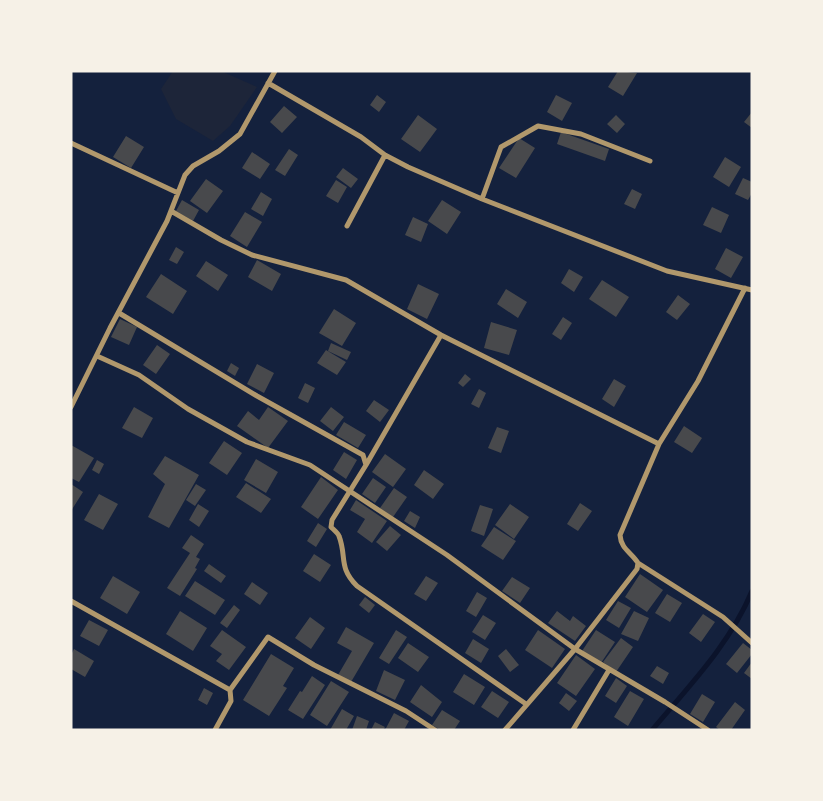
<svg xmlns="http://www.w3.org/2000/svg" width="823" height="801" viewBox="0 0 823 801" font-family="'Open Sans',sans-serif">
<rect width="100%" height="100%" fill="#14213d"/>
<path fill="#1d2539" d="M173,71H221L257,87L230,126L213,141L176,119L161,89Z"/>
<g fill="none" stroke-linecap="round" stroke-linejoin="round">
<path stroke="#0b132b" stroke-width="5" d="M652,730C689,686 730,644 752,591"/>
</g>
<path fill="#48494c" d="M618,71L637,73L623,96L608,87Z
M377,95L386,102L379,112L370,105Z
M556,95L572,103L562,121L547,112Z
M284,106L297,117L282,133L270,122Z
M752,112V128L744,122Z
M418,115L437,129L420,152L401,139Z
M616,115L625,124L617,133L607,124Z
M561,132L609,149L605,161L557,144Z
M126,136L144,147L131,168L113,157Z
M519,138L535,148L516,178L499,168Z
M289,149L298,155L285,176L275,170Z
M252,152L270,164L260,179L242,168Z
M725,157L741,167L729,187L713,177Z
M343,168L358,179L351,188L336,177Z
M743,178L752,182V193L748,200L735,194Z
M206,179L223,191L207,213L190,201Z
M336,180L347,187L338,203L326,196Z
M632,189L642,194L635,209L624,204Z
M261,192L272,199L263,216L251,209Z
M182,200L199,210L193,221L176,211Z
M442,200L461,212L447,234L428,221Z
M712,207L729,215L721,233L703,225Z
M245,212L262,222L247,247L230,236Z
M413,217L428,224L421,242L405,235Z
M176,247L184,252L177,264L169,260Z
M726,248L743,257L731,278L715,269Z
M257,260L281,274L272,291L248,277Z
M206,261L228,275L218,291L196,276Z
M569,269L583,277L574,292L561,283Z
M161,274L187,291L173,314L146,297Z
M602,280L629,297L616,317L589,299Z
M418,284L439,294L427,319L407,309Z
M506,289L527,302L518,318L497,304Z
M678,295L690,304L677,320L666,312Z
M334,309L356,323L342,346L319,333Z
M563,317L572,323L561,340L552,334Z
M120,319L137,327L129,345L111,337Z
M491,322L517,330L509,355L484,348Z
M331,343L351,352L347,360L328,351Z
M157,345L170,354L156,374L143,365Z
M326,350L346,362L337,375L317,363Z
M231,363L239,368L235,376L227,371Z
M257,364L274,373L264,393L247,384Z
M465,374L471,379L463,387L458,383Z
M614,379L626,386L614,407L602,399Z
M305,383L315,388L308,403L298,398Z
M479,389L486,393L479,408L471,404Z
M374,400L389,410L380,422L366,411Z
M134,407L153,418L142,438L122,428Z
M268,407L288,421L268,448L237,426L248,411L259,420Z
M331,407L344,417L333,431L320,421Z
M344,422L366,435L358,448L336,435Z
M684,426L702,438L692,453L674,442Z
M497,427L509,431L501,453L488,448Z
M224,441L242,453L227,475L209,463Z
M71,445L94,458L79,482L71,478Z
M344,452L357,460L346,479L333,470Z
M385,454L406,469L393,487L372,472Z
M165,456L199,475L169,528L148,517L165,484L153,474Z
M256,459L278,472L266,493L244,480Z
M97,460L104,464L99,474L92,470Z
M424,470L444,484L433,499L414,485Z
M321,477L338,490L318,519L301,507Z
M373,478L386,487L375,503L362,494Z
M246,483L271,499L261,513L236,497Z
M71,484L83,492L71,511Z
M196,484L206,490L195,506L186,500Z
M394,488L407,497L393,517L380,508Z
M99,494L118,504L103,530L84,520Z
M356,500L387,521L372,543L357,532L365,519L350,510Z
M580,503L592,511L578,531L567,524Z
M198,504L209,511L199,527L189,520Z
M510,504L529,517L514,539L495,525Z
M480,505L493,509L484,536L471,531Z
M410,511L420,517L415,528L404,521Z
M318,523L327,529L316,547L307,541Z
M390,526L401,535L387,551L376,542Z
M494,527L516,541L503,560L481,546Z
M191,535L204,544L196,557L200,559L195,568L197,569L180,596L167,588L190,553L182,548Z
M314,554L331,565L320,582L303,571Z
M209,564L226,576L221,583L204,571Z
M640,574L663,590L647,612L625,597Z
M113,576L140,592L127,614L100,598Z
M426,576L438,583L426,601L414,594Z
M512,577L530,588L520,603L502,591Z
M195,581L225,600L215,615L185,596Z
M252,582L268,593L260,605L244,594Z
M477,592L487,598L476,617L466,611Z
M667,594L682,603L670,622L655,613Z
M365,597L375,605L369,613L359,605Z
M618,601L631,608L619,628L606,620Z
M234,605L240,610L227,628L220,623Z
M180,611L207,628L193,651L166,634Z
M557,611L570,621L573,616L586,626L575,641L548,623Z
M634,611L649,618L638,641L621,634Z
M703,614L715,622L701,642L689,633Z
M483,615L496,623L485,640L472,632Z
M310,617L325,628L311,649L295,638Z
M89,620L108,630L99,646L80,636Z
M346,627L374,643L351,682L338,675L352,651L337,643Z
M222,630L246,647L229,670L216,661L222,654L210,646Z
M396,630L407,637L389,664L379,658Z
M538,630L565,649L552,668L525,650Z
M596,630L615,642L601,663L582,651Z
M621,638L633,647L616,672L603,662Z
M473,639L489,649L481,663L465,653Z
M408,643L429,657L418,672L398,658Z
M743,643L752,650V654L737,673L726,664Z
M74,649L94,661L85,677L71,669V655Z
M506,649L519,665L510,672L498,656Z
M271,654L294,668L283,686L287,688L269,716L243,700Z
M576,655L595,669L576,696L557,683Z
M752,662V679L744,673Z
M657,666L669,673L663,684L650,676Z
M384,670L405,680L395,700L376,691Z
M464,674L485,687L474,705L453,692Z
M312,676L325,685L303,719L288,710L300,691L302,692Z
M616,678L627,686L616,703L605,696Z
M331,681L349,692L327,726L310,715Z
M421,685L442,702L432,717L410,702Z
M204,688L213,693L207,705L198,700Z
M492,691L509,702L498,718L481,707Z
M630,691L644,699L628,726L614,717Z
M566,693L577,701L569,711L559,703Z
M702,694L715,702L703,722L690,714Z
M735,702L745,710L731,730H720L716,727Z
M342,709L354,716L346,730H330Z
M442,710L460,721L454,730H440L432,725Z
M394,713L409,721L404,730H385Z
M357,716L369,721L366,730H352Z
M375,722L385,727L383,730H371Z"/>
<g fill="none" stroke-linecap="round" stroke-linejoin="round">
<path stroke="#b1986c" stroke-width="5" d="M268,83L361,137L385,155L408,167L482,199L667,271L752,290
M71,143L178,193
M482,199L501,147L538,126L581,134L650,161
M171,211L221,240L252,255L346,280L441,335L659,444
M347,226L385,155
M119,313L257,396L363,455L366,465L332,520L331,527C334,530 338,533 339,536C347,557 338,567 357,586L526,704
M97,356L139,375L188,409L247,442L310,465L447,555L575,649L665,702L708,730
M71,407L110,328L167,221L185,175L193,166L219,151L240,134L275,71
M366,465L441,335
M638,563L723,617L752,643
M71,601L230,690L231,701L215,730
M230,690L268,637L314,665L406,711L435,730
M505,730L575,649L637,569L638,563C631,552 621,549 620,535L659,444L698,381L745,288
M573,730L609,670"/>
</g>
<rect width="823" height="801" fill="none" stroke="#f6f1e7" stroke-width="145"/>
</svg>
